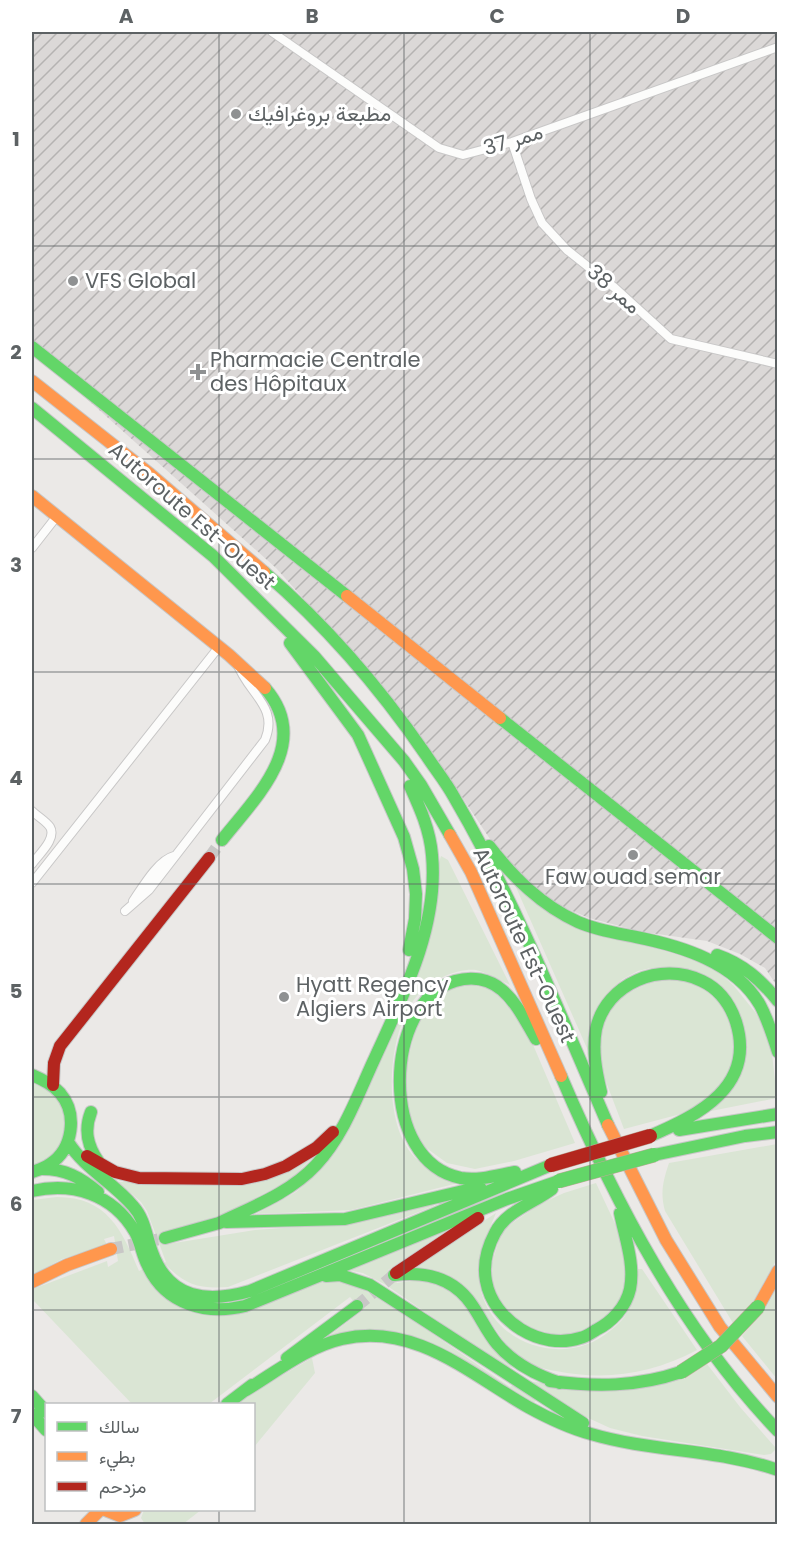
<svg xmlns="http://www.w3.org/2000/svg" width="809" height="1556" viewBox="0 0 809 1556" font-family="Poppins,Vazirmatn,sans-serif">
<defs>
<pattern id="industrial-furrows" width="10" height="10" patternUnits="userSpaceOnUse" patternTransform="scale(1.5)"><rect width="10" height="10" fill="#dbd8d7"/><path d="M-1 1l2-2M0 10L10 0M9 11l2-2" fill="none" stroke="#b5b3b2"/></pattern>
</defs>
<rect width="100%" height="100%" fill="#ebe9e7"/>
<path fill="url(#industrial-furrows)" d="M32,32H777V986L765,968L740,954L707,941L643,932L589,918L558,905L506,863L428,746L376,680L276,568L32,350Z"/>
<path fill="#dae5d4" d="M441,856L448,860L510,985C499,980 488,973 476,970C466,969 454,972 445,976C432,982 421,990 413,1001C386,1038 380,1136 423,1164C436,1171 452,1175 466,1181L351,1210L256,1214L296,1192L321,1170L374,1071Z
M515,885L612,935L711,965L734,986L755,1012L762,1023L772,1054L777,1098L711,1111L746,1060L722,988L651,968L638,971L623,979L612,988L590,1055Z
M658,979L687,980L702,987L721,1004L736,1039L728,1081L692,1111L624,1129L600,1066L601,1028L619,997Z
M459,982L492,988L525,1026L575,1143L514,1161L475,1169L447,1163L425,1147L411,1127L403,1079L421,1008Z
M32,1082C76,1092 75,1156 32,1166Z
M777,1144V1259L751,1305L733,1323L665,1211C660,1193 663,1181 669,1163Z
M317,1153L289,1181L224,1214L166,1232L168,1244L255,1230L339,1224L432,1202L434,1206L228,1287C198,1289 185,1285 164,1263L166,1262L147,1211L141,1202L132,1194L111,1182L231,1181Z
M596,1183L618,1230L624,1249L625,1285L616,1308L595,1327L560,1336L523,1326L504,1309L493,1284L491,1266L502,1230L540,1204L564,1193Z
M57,1197C107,1197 122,1230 139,1271L143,1269L169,1298L309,1279L354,1284L395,1308L510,1387L513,1385L537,1400L533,1403L440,1348L329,1336L362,1311L350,1297L209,1404H132L34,1301L33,1289L107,1261L108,1267L118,1261L114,1236L104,1239L107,1245L62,1259L32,1275V1200Z
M496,1213C487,1235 477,1255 479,1279C485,1343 564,1371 611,1330C616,1326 623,1320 626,1314C633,1302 634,1283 636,1269H642L697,1350C652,1374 606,1381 556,1371C543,1369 528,1365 517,1358C512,1355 509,1349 506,1344C495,1330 483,1308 470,1297C461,1288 425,1275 412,1268Z
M446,1231L388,1270L397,1283C422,1279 435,1278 455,1295L514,1368L502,1365L386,1285L363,1273L337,1268Z
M777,1287V1379L742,1336L767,1306Z
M312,1358L315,1373L254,1447V1404H233Z
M707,1364L740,1407L775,1447V1450L771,1454L764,1455L642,1436L610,1428L584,1416L525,1381L603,1389L681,1376Z
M144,1510H201L183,1524H145L141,1518Z"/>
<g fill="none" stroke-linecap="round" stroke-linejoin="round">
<path stroke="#c8c7c6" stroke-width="12" stroke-dasharray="12 6" stroke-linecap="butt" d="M209,858L222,840
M111,1249L165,1238
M357,1306L394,1275"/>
<defs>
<path id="street" d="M272,32L439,148L463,155L512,142L778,47
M512,142L531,199L542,223L567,250L615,288L671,339L778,364
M32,548L57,516
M32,811C37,816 46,821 50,827C57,839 38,855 32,864
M32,883L218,648
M133,901C142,888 158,860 174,856
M125,911L149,890L265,740C279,706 248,694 237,663"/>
<path id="fast" d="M32,347L347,596
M32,408L213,556L314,656L404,761L421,785L450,835
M264,572C327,626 380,688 426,755C435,769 446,782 454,797C515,901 560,1014 608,1125
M290,643L358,735L404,837L413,869L416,894L415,919L409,950
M500,718L778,938
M222,840C257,796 313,743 265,688
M489,846C514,878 541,905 578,922C596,930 616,933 636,937C681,946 735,962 760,1005C768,1020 773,1036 778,1052
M717,955C743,964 761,980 778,1001
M32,1075C43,1080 52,1084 60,1093C78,1114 73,1149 50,1164C45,1168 38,1170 32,1172
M561,1076C615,1202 682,1331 778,1431
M601,1092C596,1071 592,1050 596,1029C606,983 661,961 702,981C719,989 730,1004 736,1022C756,1086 699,1115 650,1136
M91,1112C84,1130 87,1145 98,1161
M679,1130L778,1114
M68,1142C85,1169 113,1182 133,1206C145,1219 146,1236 152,1252C169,1300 208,1303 250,1291L551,1165
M654,1155L745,1136L778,1132
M42,1169C65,1169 80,1177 98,1192
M515,1172C498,1175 479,1181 461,1178C378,1162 383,1003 455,981C472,976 489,979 502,990C517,1003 526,1022 536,1039
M552,1189C534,1203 506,1211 495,1233C487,1248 483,1265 486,1281C493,1321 541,1351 580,1338C586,1337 591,1333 596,1330C612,1322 626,1307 630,1289C635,1264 625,1238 620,1213
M32,1191C73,1182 113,1194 135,1232C141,1243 142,1255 148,1266C166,1305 207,1315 245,1306L507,1199L559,1181
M226,1222L345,1219L480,1187
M219,1223C252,1207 290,1193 316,1165C343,1136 357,1097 373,1062C402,998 439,927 432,855C430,830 420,808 410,786
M165,1238L219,1223
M394,1275C425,1271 454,1278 472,1305C481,1318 487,1332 497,1344C514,1364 536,1375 560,1383
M326,1276L340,1275L370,1285L583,1423
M287,1358L357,1306
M550,1381C595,1387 637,1387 681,1372
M246,1390C276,1372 307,1347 342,1339C414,1322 470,1374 528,1407C548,1418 569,1428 591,1434C652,1452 717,1449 778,1470
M32,1396L46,1412
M227,1404L252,1385
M32,1414L46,1430"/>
<path id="slow" d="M32,381L150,474L264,572
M32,496L229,655L265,688
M347,596L500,718
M450,835L471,872L561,1076
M608,1125L666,1240L720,1327L778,1397
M32,1282L67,1265L111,1249
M758,1307L778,1271
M105,1510L120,1516L135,1510
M86,1524L100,1510"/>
<path id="jam" d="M53,1085L54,1063L60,1046L209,858
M87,1156L115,1172L139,1178L242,1179L265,1174L286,1166L316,1148L333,1132
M396,1273L478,1218"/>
</defs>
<use href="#street" stroke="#c8c7c7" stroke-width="10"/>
<use href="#fast" stroke="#c7c7c7" stroke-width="14"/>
<use href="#slow" stroke="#c7c7c7" stroke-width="14"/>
<use href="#jam" stroke="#c7c7c7" stroke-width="14"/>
<use href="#street" stroke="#fcfcfb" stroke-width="8"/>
<use href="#fast" stroke="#63d668" stroke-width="12"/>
<use href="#slow" stroke="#ff974d" stroke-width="12"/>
<use href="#jam" stroke="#b3261e" stroke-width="12"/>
<defs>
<path id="fast-bridge" d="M559,1181L654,1155
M681,1372L721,1346L758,1307"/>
<path id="jam-bridge" d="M551,1165L650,1136"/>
</defs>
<use href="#fast-bridge" stroke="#bea899" stroke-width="15" stroke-linecap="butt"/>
<use href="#jam-bridge" stroke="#bea899" stroke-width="15" stroke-linecap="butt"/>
<use href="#fast-bridge" stroke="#63d668" stroke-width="14"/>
<use href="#jam-bridge" stroke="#b3261e" stroke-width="14"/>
</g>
<path fill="none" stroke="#5d6264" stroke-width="1.5" stroke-opacity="0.55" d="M219,32V1404M404,32V1524M590,32V1524M32,246H778M32,459H778M32,672H778M32,884H778M32,1097H778M32,1310H778M219,1510V1524"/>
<g fill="#8f9192" stroke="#fff" stroke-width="2">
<circle cx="236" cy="114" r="6"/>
<circle cx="73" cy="281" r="6"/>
<path d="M195 363h6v6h6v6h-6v6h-6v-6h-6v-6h6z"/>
<circle cx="633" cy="855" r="6"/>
<circle cx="284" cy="997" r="6"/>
</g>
<g text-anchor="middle" stroke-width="6" stroke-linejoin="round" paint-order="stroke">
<g font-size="21" fill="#5d6264" stroke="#fff" text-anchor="start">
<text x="248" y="121">مطبعة بروغرافيك</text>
<text x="85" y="288">VFS Global</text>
<text x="210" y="367">Pharmacie Centrale<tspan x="210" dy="24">des Hôpitaux</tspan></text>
<text x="633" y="884" text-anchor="middle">Faw ouad semar</text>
<text x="296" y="992">Hyatt Regency<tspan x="296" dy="24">Algiers Airport</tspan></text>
</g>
<g font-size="21" fill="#5d6264" stroke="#fff">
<text transform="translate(513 140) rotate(-17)" y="7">ممر 37</text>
<text transform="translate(614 289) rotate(41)" y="7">ممر 38</text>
<text transform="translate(192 516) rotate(41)" y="7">Autoroute Est-Ouest</text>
<text transform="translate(524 945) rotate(65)" y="7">Autoroute Est-Ouest</text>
</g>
</g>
<rect width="809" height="1556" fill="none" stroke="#ffffff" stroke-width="66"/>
<rect x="45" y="1403" width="210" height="108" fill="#ffffff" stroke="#bec0c1" stroke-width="1.5"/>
<rect x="57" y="1422" width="30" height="9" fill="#63d668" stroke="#bec0c1" stroke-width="1.5"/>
<text x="99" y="1433" font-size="18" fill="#5d6264">سالك</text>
<rect x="57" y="1452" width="30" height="9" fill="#ff974d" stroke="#bec0c1" stroke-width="1.5"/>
<text x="99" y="1463" font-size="18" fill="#5d6264">بطيء</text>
<rect x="57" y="1482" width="30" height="9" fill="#b3261e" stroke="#bec0c1" stroke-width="1.5"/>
<text x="99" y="1493" font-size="18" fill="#5d6264">مزدحم</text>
<rect x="33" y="33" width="743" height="1490" fill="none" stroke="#5d6264" stroke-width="2"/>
<g font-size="20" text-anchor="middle" font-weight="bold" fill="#5d6264">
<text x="126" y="23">A</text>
<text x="312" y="23">B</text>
<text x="497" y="23">C</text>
<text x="683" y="23">D</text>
<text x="16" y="146">1</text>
<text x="16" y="359">2</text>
<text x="16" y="572">3</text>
<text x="16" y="785">4</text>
<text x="16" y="998">5</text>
<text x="16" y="1211">6</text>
<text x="16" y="1423">7</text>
</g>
</svg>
